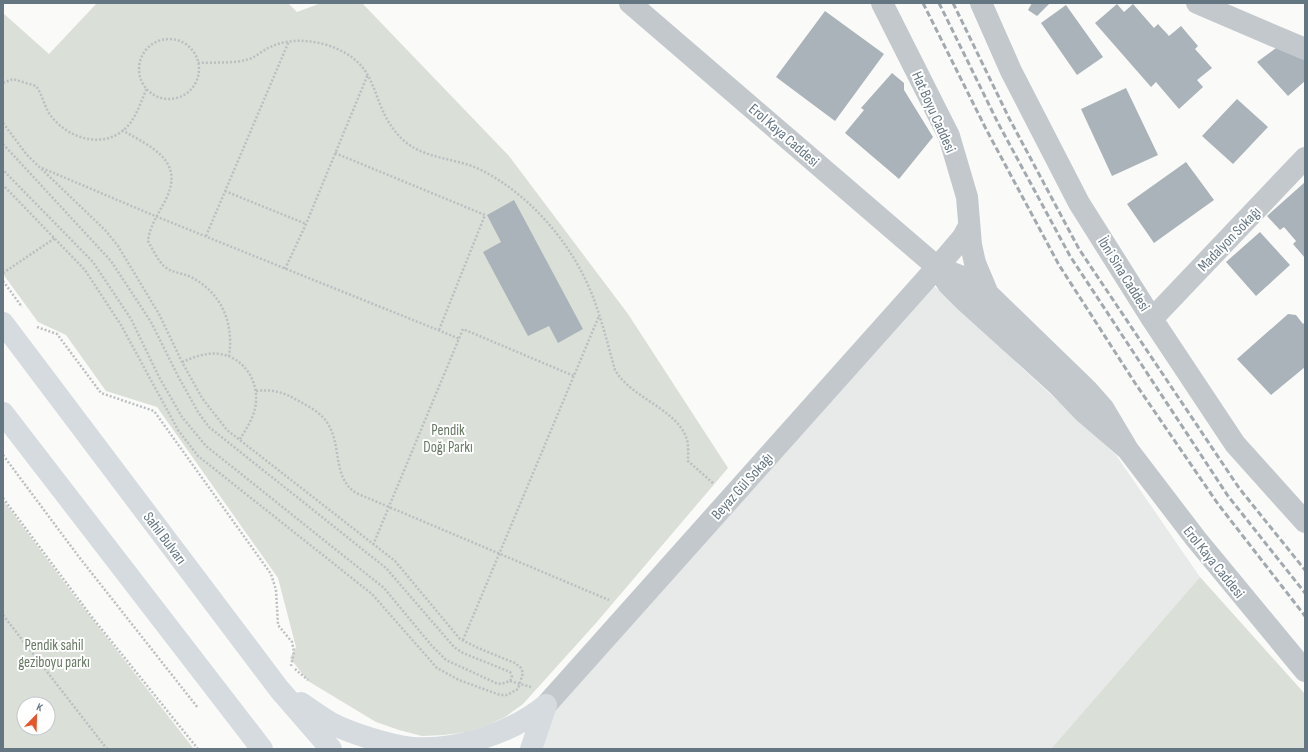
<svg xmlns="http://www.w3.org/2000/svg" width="1308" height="752" viewBox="0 0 1308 752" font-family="'Sofia Sans Condensed',sans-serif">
<rect width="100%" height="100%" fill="#fafaf8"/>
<path fill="#e8e9e9" d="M934,286L1116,455L1200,577L1051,749H539L553,709Z"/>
<path fill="#dadfd7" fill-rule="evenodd" d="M97,3H288L297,12L321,3H362L509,156L628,314L728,468L596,623L523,704L505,717L488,725L466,732L444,735L422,736L399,730L376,722L308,681L290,658L296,647L278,578L157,407L106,391L66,335L38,322L3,274V13L49,54Z
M3,500L75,597L194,749H3ZM24,704H48V728H24Z
M1200,577L1305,694V749H1051Z"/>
<path fill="#aab3b9" d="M1032,3H1050L1037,16L1028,10Z
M1117,4L1124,12L1133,4L1154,28L1158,24L1169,36L1181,26L1198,46L1195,49L1212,68L1197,80L1203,87L1179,109L1156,82L1151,87L1095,23Z
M1066,5L1103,57L1077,75L1041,23Z
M825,11L884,54L835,121L776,77Z
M1280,45L1305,53V81L1288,96L1257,62Z
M892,73L904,83V90L933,137L899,179L845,133L864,110L861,108Z
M1126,88L1158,155L1112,176L1081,109Z
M1237,99L1268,127L1233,164L1202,136Z
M1186,162L1214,200L1154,243L1127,204Z
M1305,182V258L1293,244L1296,241L1284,227L1280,230L1267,216Z
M514,200L583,329L558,343L549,326L528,336L483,252L501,242L487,215Z
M1260,232L1290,265L1256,296L1226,262Z
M1288,314L1296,315L1303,324L1305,322V367L1271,395L1237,359Z"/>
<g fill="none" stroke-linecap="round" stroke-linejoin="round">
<path stroke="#bbbfc2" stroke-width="2.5" stroke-dasharray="2 2" stroke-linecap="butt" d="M139 69a30 30 0 1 1 60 0a30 30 0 1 1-60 0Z
M198,63C214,62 234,64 249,59C256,57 262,51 268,48C286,39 307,39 327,45C385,64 366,102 401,138C423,160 455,157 481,170C531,195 573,245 593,297C602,321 608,345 615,370C631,398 675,408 686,437C689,444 688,454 688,461L714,484
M3,83L13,79L36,86C43,95 44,107 51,116C70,141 110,151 131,122C138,112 142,99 147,88
M3,123L27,155L106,231L118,246L159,314L182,362L202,398L227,430L395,561L460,639L478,648L515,663L521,668L523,673L518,689L507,695H500L459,680L437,668L372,594L198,456L178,430L121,325L85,270L3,185
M122,130C149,146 184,159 167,197C160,212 150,224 148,241C153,250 158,261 165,267C173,273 182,273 191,277C222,293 234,323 229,357
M3,144L111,261L151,322L178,376L198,412L209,427L386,568L454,647L463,653L510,672L512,677L510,681L501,684L496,683L446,660L432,646L384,588L206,446L182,417L159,377L131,319L93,262L3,170
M335,153L485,215L439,330
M42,168L155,216L460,339
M225,191L306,224
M206,236L289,41
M285,269L306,224L368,74
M3,273L55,238
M3,281L22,307
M37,327L57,334L101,393L154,411L271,574L276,590L278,625L292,642L294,652L291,666
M182,362C194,357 207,352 220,354C247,358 262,387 254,412C251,422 245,431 240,439
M256,391C272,389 283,392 297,400C308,406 322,413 328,424C342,446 332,477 356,493L609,600
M3,455L79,557L198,708
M3,498L91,616L198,749
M373,545L463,329L574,376
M3,615L107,749
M463,640L599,316
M295,669L308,680
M510,681L531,687"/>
<path stroke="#c3c8cc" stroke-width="22" d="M630,3L937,267L948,284L963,299L1058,385L1085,413L1128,450
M882,3L949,136L967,197L971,245L975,263L988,294
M981,3L1011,71L1079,203L1152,319L1235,444L1305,522
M1197,3L1305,49
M937,267L960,276L988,294L1088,391L1103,408L1128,450L1196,539L1305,671
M1152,319L1305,158
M546,705L946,257L963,237L969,226"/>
<path stroke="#d6dbdf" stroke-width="22" d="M3,323L279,689L331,749
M3,413L262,749
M301,703C311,710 321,717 331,723C350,733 391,746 413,748C456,751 512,733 546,705
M531,749L546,705"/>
<path stroke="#a2aab0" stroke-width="3" stroke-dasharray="6 3" stroke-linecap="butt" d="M923,3L986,129L1059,265L1135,383L1218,504L1305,616
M939,3L998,123L1070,256L1228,496L1305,593
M953,3L1009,118L1079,249L1239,488L1305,570"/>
</g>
<g text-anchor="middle" stroke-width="4" stroke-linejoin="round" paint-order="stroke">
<g font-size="15" fill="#657683" stroke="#fff">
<text transform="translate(934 112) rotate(66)" y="5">Hat Boyu Caddesi</text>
<text transform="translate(784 135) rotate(41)" y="5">Erol Kaya Caddesi</text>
<text transform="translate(1229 239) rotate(-46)" y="5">Madalyon Sokağı</text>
<text transform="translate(1124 274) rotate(58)" y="5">İbni Sina Caddesi</text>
<text transform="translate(742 486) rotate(-48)" y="5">Beyaz Gül Sokağı</text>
<text transform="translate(165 538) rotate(53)" y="5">Sahil Bulvarı</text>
<text transform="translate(1214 562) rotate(51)" y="5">Erol Kaya Caddesi</text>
</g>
<g font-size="15" fill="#687a64" stroke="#fff">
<text x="448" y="435">Pendik<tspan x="448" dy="17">Doğı Parkı</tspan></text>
<text x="54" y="650">Pendik sahil<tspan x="54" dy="17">geziboyu parkı</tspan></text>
</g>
</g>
<rect width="1308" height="752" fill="none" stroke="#657683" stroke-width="8"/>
<g transform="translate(36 716) rotate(23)"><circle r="19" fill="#ffffff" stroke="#c1c8cd"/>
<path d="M0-3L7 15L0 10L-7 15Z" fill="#e4572e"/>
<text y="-6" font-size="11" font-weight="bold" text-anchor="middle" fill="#657683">K</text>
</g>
</svg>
